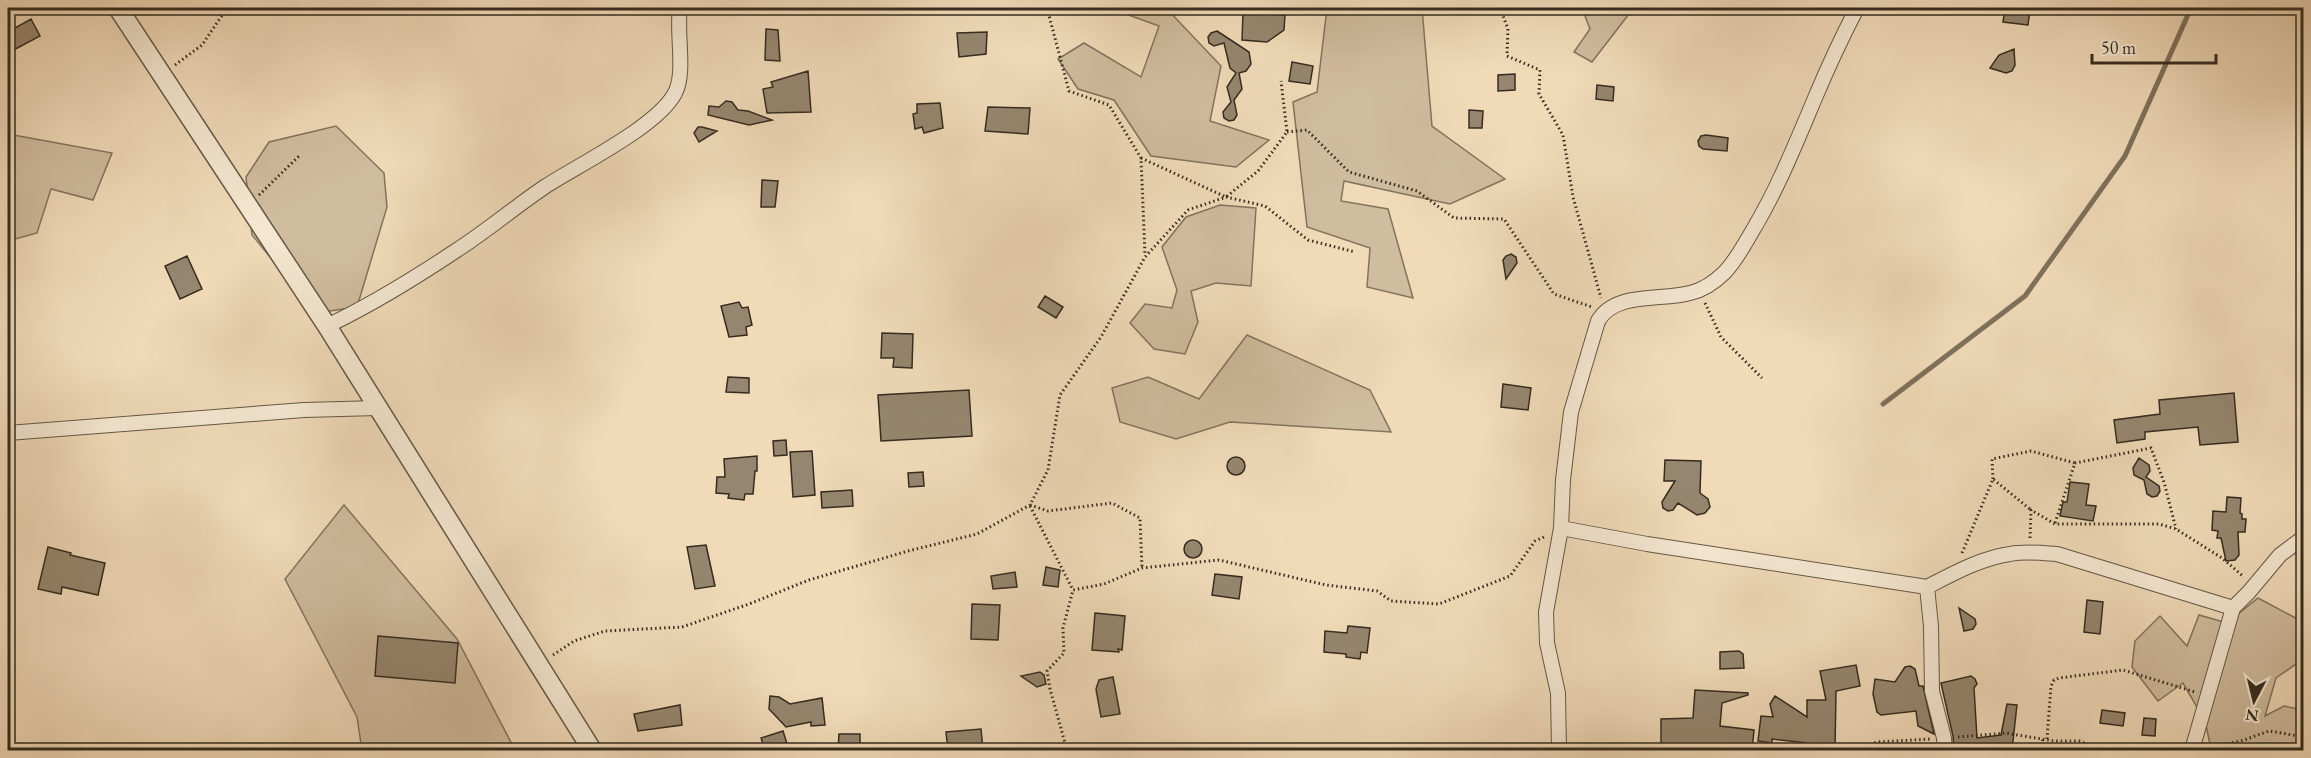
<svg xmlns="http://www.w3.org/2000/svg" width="2311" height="758" viewBox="0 0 2311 758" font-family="'EB Garamond',serif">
<rect width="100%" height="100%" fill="#f0dab8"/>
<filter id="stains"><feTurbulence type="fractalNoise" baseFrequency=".00333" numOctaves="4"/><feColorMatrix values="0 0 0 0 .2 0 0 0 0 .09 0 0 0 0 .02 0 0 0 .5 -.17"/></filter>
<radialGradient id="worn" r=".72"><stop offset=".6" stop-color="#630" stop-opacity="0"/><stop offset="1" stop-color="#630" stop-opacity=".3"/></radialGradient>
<path fill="#d0bc9e" stroke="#82745e" stroke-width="1.5" d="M1120,8H1166L1221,66L1210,121L1269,140L1236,167L1151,156L1114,100L1078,89L1058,59L1084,43L1141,77L1159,26L1120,12Z
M1327,8H1422L1432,126L1505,179L1450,204L1344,181L1341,201L1388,209L1413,298L1367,287L1370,248L1307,227L1293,102L1317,92Z
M1582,8H1677L1629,14L1592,62L1574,52L1590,29Z
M336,126L384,173L387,207L357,307L316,313L252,235L246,177L269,142Z
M8,134L112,153L93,200L51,189L37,233L8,241Z
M1220,205L1256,208L1251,286L1216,283L1191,291L1198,322L1185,354L1154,349L1130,323L1145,304L1172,308L1177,290L1162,247L1186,217Z
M1247,335L1370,390L1391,432L1230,422L1176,439L1120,422L1112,388L1148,377L1199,399Z
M344,505L457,639L515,750H362L357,717L285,579Z
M2258,598L2303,622V659L2276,678L2265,716L2284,706L2303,710V750H2215L2210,744L2205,721L2183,683L2158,701L2132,667L2135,641L2160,616L2187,646L2199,615L2227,623Z"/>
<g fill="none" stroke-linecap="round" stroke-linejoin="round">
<path stroke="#7f715c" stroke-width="5" d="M1883,404L2025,296L2125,156L2191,8"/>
</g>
<path fill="#96866f" stroke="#352c1f" stroke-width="1.5" d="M2005,8L2030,9L2028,25L2003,22Z
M1243,13L1285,15L1284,30L1267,42L1242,40Z
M31,19L40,36L8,53V32Z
M766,29L778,30L780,61L765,60Z
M1217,31L1249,52L1251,64L1246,71L1239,73L1242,89L1234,100L1237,115L1234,120L1229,121L1224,118L1223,112L1231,102L1227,87L1236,73L1230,68L1224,43L1214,46L1209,43L1208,37L1211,33Z
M987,32L986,54L959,57L957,33Z
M2014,49L2015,65L2012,71L2006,73L1990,68L1999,55Z
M1292,62L1313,66L1310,84L1289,81Z
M808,71L811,112L767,113L763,89L773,87L771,82Z
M1515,74V90L1498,91V75Z
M1597,85L1614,87L1613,101L1596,99Z
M726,101L732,102L738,110L748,111L772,120L749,125L708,115L709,106L719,107Z
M940,103L943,128L924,133L922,127L915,129L913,114L917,113V104Z
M988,107L1030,108L1028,134L985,131Z
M1469,110L1483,111L1482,128H1469Z
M698,127H702L717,131L699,142L694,133Z
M1706,135L1728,138L1727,151L1703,149L1699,146L1698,141L1701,136Z
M762,180L778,181L775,207H761Z
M1511,254L1516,257L1517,263L1506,279L1503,260L1506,256Z
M187,256L202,289L180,299L165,266Z
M1045,296L1063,307L1056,318L1038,307Z
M739,302L742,308L748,307L752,325L746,327L747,335L729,337L721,306Z
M882,333L913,334L912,368L893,367L894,358H881Z
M728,377L749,378V393L726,392Z
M1503,384L1531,388L1528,410L1501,407Z
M969,390L972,436L881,441L878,395Z
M2234,393L2238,442L2200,445L2198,427L2145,432V439L2117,443L2114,420L2160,414L2159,400Z
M786,440L787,455L774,456L773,441Z
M812,451L815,495L793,497L790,452Z
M757,456V471H755L753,494H745L744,500L728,498L729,494L716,493L717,477H725L724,459Z
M1227 466a9 9 0 1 1 18 0a9 9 0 1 1-18 0Z
M2139,458L2149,465L2150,471L2146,477L2159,486L2160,491L2157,496L2152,497L2147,494L2144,480L2134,475L2133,468Z
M1665,460L1701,461L1700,493L1708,499L1710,507L1705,513L1697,515L1678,503L1673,510L1668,511L1663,508L1662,502L1675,481H1664Z
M923,472L924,486L909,487L908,473Z
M2070,482L2089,484L2086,505L2096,506L2093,521L2060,516L2063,502H2067Z
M852,490L853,506L822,508L821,492Z
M2227,497L2241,498L2240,513L2242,514V519H2246L2245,532H2238L2239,555L2235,560L2226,561L2221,538H2217L2218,531L2212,530L2213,511L2226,512Z
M1184 549a9 9 0 1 1 18 0a9 9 0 1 1-18 0Z
M706,545L715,586L695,589L687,547Z
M48,547L71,553L70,555L105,563L98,595L62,587L61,594L38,589Z
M1046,567L1060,570L1058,587L1043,585Z
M1015,572L1017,587L993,589L991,576Z
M1215,574L1242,577L1239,599L1212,595Z
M2087,600L2103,602L2100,634L2084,632Z
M972,604L1000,605L998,640L971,639Z
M1959,608L1975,619L1976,624L1973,629L1964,631Z
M1095,613L1125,616L1122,650L1118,649L1119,652L1092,650Z
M1348,626L1370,628L1367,653L1361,652L1360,659L1346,657V654L1324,652L1325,631L1347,633Z
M378,636L458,643L455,683L375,676Z
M1739,651L1743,654L1744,668L1720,669V652Z
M1856,665L1860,686L1836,691L1835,750L1807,749V743L1772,739V743L1758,741L1761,716L1773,717L1770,704L1775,696L1807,717V700H1826L1820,671Z
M1910,666L1915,669L1919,686H1923L1934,734L1918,726L1916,711L1881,715L1877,712L1873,694L1875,679L1895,682L1905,667Z
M1040,672L1044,675L1046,684L1037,687L1021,676Z
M1971,676L1975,679L1977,684L1974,688L1977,738L2001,735L2007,704L2017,705L2012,750H1954L1953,736L1941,683Z
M1113,677L1120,714L1101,717L1096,689L1099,680Z
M1695,690L1748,693V695L1722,703L1720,726L1754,730L1752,750H1724L1695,747L1696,745L1661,746V719L1693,718Z
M770,696L779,697L790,704L822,698L825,725L811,726V722L786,727L769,709Z
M680,705L682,725L638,731L634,714Z
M2102,710L2125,713L2123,726L2100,723Z
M2144,718L2156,719L2155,736L2142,735Z
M981,729L983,750H948L946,732Z
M783,731L789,750H765L761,738Z
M839,734H860V750H838Z"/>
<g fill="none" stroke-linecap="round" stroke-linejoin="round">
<defs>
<path id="minor" d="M327,326C373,304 415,278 457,250C488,230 516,206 546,186C580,164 658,126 675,93C686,73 676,32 680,8
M8,433L304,410L378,408
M1561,528L1647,544L1927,587C1952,574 1981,558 2010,554C2026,551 2041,553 2057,554L2233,608L2192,750
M1927,587L1931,626L1932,691L1944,738L1945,750
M2233,608L2249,592L2280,555L2304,537
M1559,750L1558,693L1547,643L1546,612L1561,528L1563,480L1571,412L1598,321C1615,291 1662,301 1690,293C1703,290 1716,281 1725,272C1737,259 1744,245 1753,230C1778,188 1796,143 1815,98C1828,67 1842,37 1857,8"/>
<path id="tertiary" d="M118,8L327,326L592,750"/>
</defs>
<use href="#minor" stroke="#645845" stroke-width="16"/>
<use href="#tertiary" stroke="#645845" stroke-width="21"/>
<path stroke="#352c1f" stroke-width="3" stroke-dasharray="1.5 3" stroke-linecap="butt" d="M1047,8L1069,91L1109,105L1141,158L1145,255
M1500,8L1508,29L1507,56L1540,70L1539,94L1563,135L1573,197L1601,298
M175,65L202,45L227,8
M1287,132L1307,130L1349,172L1417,191L1454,218L1504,219L1554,294L1592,307
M1141,158L1226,197L1258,171L1287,132L1281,81
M259,195L299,156
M1705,303L1721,337L1762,378
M1993,479L1992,459L2031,451L2075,463
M1030,505L1048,511L1112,503L1140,518L1142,568
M1030,506L1073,590
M2055,523L2075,463L2151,448L2164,482L2176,529
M2030,538L2031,510L2055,524H2159L2176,529L2222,558L2244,577
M1962,553L1993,479L2031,510
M553,655L574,641L605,631L682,627L749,604L809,580L908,551L977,534L1030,505L1048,470L1060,395L1101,337L1145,257L1188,210L1226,197L1265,206L1308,240L1355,252
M1958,737L2006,733L2054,741H2079L2102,750
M2047,739L2051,686L2054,680L2059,678L2123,670L2195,692
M2206,749L2244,740L2269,731L2304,737
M1067,750L1050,689L1047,671L1064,653L1063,628L1073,590L1104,584L1142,568L1219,560L1326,585L1377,591L1391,601L1439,604L1510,576L1535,541L1544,537
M1853,750L1877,742L1931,739
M2041,750L2043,738"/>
<use href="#minor" stroke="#f5e7d1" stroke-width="14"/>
<use href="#tertiary" stroke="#f5e7d1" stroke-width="18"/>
</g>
<rect width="2311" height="758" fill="none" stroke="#f0dab8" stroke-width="30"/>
<rect x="9" y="9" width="2293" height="740" fill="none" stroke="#352c1f" stroke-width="3"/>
<rect x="15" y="15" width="2281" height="728" fill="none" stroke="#352c1f" stroke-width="1.5"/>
<g transform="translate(2254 701) rotate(187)" stroke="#f5e7d1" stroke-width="4.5" paint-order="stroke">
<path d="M0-4.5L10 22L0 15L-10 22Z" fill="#352c1f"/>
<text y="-9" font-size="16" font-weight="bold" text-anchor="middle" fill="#352c1f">N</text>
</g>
<path d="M2092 54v9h124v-9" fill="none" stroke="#352c1f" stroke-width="3"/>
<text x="2101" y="54" font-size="18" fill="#352c1f" stroke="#f5e7d1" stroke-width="4.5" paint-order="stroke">50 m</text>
<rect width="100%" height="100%" filter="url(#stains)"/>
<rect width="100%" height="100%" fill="url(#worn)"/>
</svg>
